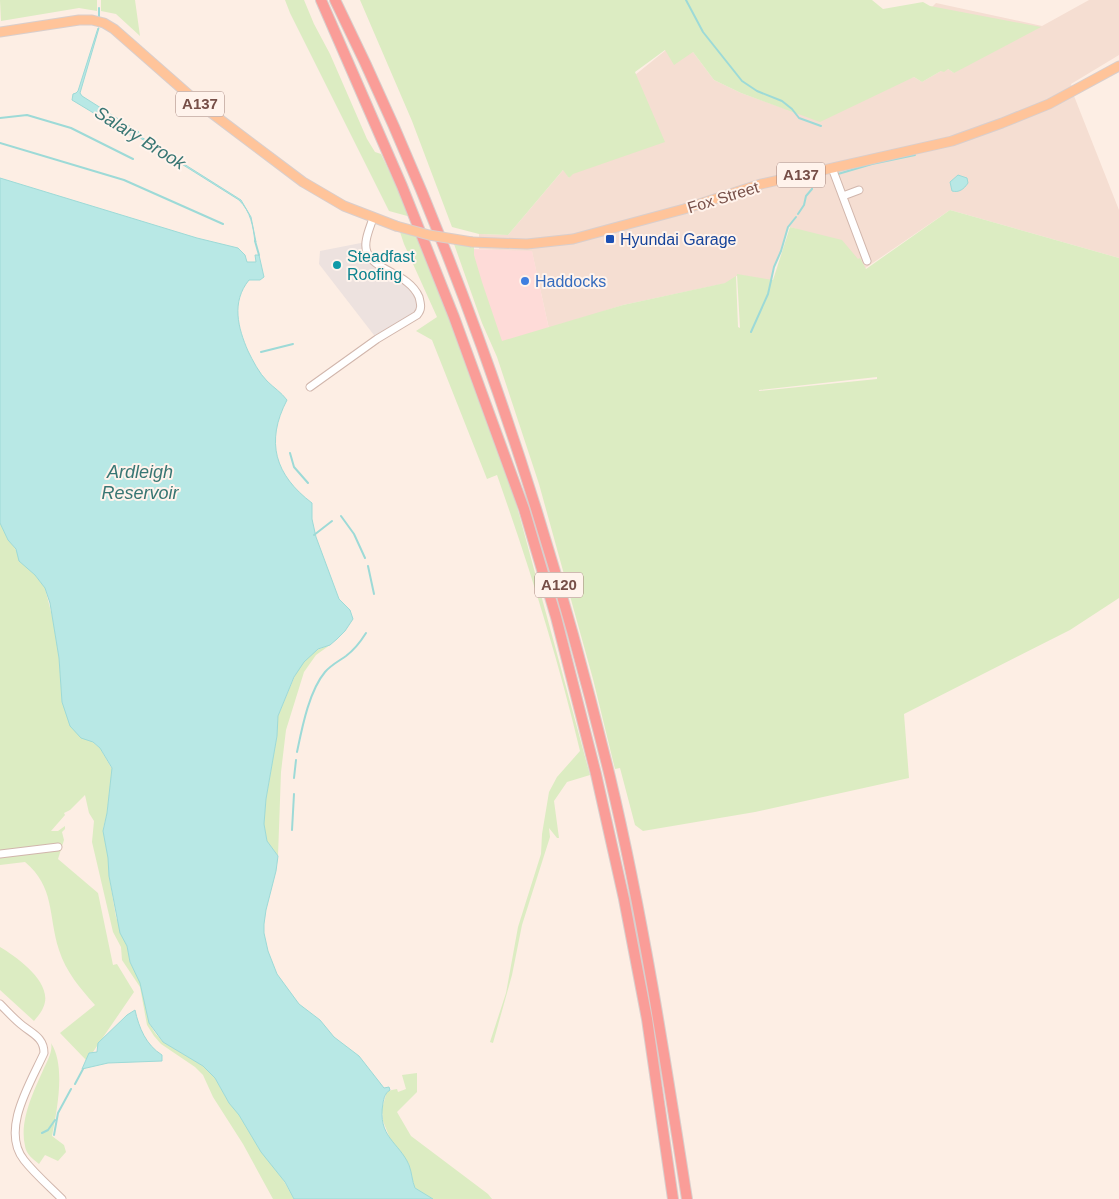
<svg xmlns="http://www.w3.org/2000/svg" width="1119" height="1199" viewBox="0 0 1119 1199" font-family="Helvetica,sans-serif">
<rect width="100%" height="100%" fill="#fdeee4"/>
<path fill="#f5ded2" d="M1089,0H1119V55L1071,84L1074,96L1119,210V258L950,210L864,269L839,242L790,227H788L781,251L774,267L771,282L736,276V281L623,305L549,329L532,252L479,249V234L508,235L564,169L569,178L635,75L666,50L693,52L714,80L741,93L786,109L914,77L922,82L941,71L948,69L954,73L932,7L936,3L1042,26Z"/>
<path fill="#fedbd8" d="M471,249L532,251L549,329L499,343Z"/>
<path fill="#ede2df" d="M366,242V251L416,291L421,311L377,339L319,264L320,251Z"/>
<path fill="#dcecc2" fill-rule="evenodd" d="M0,0H97V11L79,8L1,21Z
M135,0L140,36L116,14L101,11V0Z
M285,0H304L314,24L330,54L367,139L375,152L381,154L411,217L389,211L290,13Z
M360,0H872L883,9L923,2L930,6L1041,27L954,73L948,69L944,72L941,71L922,82L914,77L820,122L741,93L714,80L693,52L674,65L665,50L635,72L665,142L573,174L569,178L563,170L508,235L479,234L452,227L412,121Z
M950,210L1119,258V598L1070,630L904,714L909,778L755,812L643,831L635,825L620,768L615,769L593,679L539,484L497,357L482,323L454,244L474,246V255L482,282L502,341L623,305L725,283L736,276L738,327L740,328L737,274L773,280L790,227L842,240L858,259L860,258L866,269ZM877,377V379L759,391V390Z
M400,232L425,239L513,492L590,775L567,782L554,801L559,838H557L549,828L550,837L522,925L512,975L493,1043L490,1042L506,993L518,927L541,854L542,834L549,792L557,777L580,751C558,658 529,566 497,475L487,479L432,340L416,331L437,317L404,244Z
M0,522L7,537L18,553L19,560L35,575L45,588L54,624L59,658L62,702L66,711L91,741L100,748L112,769L107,813L103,829L108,858L109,876L116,917L127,946L130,962L141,983L149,1023L155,1033L163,1042L203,1066L215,1078L229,1103L239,1114L258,1147L282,1178L294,1199H273L243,1144L213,1097L203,1075L195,1067L161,1044L154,1036L147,1025L140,987L122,960L121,947L113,932L92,842L94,821L89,813L85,795L70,810L64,813L65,815L51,831H58L65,826V829L62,832L64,840L58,859L98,893L113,965L117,964L134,992L93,1052L89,1053L86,1060L60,1033L95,1005C80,988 66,972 59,950C48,915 55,887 25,862L0,865Z
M330,645L316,655L304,672L286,730L281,772L278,856L267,841L264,824L266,799L277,736L278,716L297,671L305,660L317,650Z
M0,947C17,957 55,984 43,1008C41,1013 37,1017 34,1021L0,990Z
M51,1043C66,1066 57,1110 52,1136L64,1145L66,1152L58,1161L45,1155L39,1164C33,1159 26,1154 25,1146C19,1120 34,1091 44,1068C48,1060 53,1050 51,1043Z
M417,1073V1092L397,1112L411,1136L488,1194L492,1199H433L418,1191L414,1186L409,1164L391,1141L383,1121L382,1109L387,1091L397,1089L398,1092L406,1089L402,1075Z"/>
<path fill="#b8e8e5" stroke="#9ddad7" d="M98,28H99L80,93L82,96L139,132L138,135L241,200L251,217L256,242H255C253,226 251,212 239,200L137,136L135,138L72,100L73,94L76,93L78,91Z
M958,175L967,178L968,183C964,189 959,193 952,191L950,182Z
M0,178L197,238L238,248L245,255L247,262H256L255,255H259L264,277L260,280H249C231,302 238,328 248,351C253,361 259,373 267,381C274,388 281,392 287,400C265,442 275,475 312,503V519L316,537L339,599L350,610L353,619L345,631L337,639L330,645L318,649L304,662L294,677L278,716L277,736L266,799L264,824L267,841L278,856L276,871L266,910L264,924V933L268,951L277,974L299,1004L320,1020L334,1037L359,1056L384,1088L389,1087L390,1090C385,1093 384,1098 383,1103C377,1137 399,1142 409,1165C412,1173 412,1181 415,1188L433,1199H294L285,1182L261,1152L239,1115L229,1103L215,1078L203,1066L163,1042L149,1023L140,983L130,962L127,946L120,933L109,876L108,858L103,831L107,813L112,768L100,748L93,742L81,738L70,726L62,702L59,658L50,603L45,588L35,575L19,561L16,549L8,540L0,523Z
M135,1010C139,1028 146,1045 162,1055V1061L108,1063L82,1069L89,1053L97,1052L98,1043L127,1015Z"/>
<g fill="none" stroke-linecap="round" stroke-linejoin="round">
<path stroke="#9ddad7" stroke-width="2" d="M686,0L703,32L742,81L757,91L782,101L792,109L799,118L821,126
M99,18V8
M0,118L27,115L71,128L133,159
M0,143L124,180L223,224
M838,174L872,164L915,155
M798,214L804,205L806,196L812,189V181L819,180
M255,241L259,255
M751,332L768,294L774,267L781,251L788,227L796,217
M261,352L293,344
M290,453L294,467L308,483
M341,516L354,534L365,558
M314,535L332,521
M368,566L374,594
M297,752C302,728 309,691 325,672C331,665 339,661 346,656C354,650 361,641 366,633
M294,778L296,760
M292,830L294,794
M75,1084L83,1069
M42,1133L48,1130L55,1120
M54,1135L58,1113L71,1089"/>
<defs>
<path id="minor" d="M832,168L867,261
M843,196L859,190
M310,387L377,339L417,315C422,309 421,305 419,297C409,273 374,271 367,252C363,242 370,228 373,218
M0,854L58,847
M0,1004C7,1011 15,1020 23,1026C33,1034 44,1038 44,1053C31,1082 0,1130 24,1160C35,1174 49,1186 62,1199"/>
<path id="major" d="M0,32L79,20H92L104,23L114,29L197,102L303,182L344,206L396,226
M472,242L527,244L573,239L684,209L761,184L952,141L1002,123L1049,104L1119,66"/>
<path id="highway" d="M321,0L402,186L454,317L524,509L556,617L596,774L624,899L647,1019L673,1199
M335,0C457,247 545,509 610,777C643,916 665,1058 687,1199"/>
</defs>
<use href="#minor" stroke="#d1b6ac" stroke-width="9"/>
<use href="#major" stroke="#d9cecc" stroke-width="11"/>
<use href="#highway" stroke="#d9cecc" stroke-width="12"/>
<use href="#minor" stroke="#fff" stroke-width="7"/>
<use href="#major" stroke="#ffc49a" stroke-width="9"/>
<use href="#highway" stroke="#fa9d98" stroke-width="10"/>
<defs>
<path id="major-bridge" d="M396,226L429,235L472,242"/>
</defs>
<use href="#major-bridge" stroke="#d9cecc" stroke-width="11" stroke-linecap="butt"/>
<use href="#major-bridge" stroke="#ffc49a" stroke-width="9"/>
</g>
<rect fill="#1a4fb4" stroke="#fff3ec" stroke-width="2" x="605" y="234" width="10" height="10" rx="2.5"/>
<circle fill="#0f9aa8" stroke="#fff3ec" stroke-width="2" cx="337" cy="265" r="5"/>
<circle fill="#3f7fe0" stroke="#fff3ec" stroke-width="2" cx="525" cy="281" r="5"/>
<g text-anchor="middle" stroke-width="4" stroke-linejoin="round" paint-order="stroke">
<g fill="#fff3ec" stroke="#a08079" stroke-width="1">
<rect x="176" y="91.5" width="48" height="25" rx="4"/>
<rect x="777" y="162.5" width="48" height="25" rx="4"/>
<rect x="535" y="572.5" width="48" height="25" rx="4"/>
</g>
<g font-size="15" font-weight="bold" fill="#774f48">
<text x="200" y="109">A137</text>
<text x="801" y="180">A137</text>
<text x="559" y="590">A120</text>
</g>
<g font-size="16" fill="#774f48" stroke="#fff3ec">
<text transform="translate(723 197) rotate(-17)" y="6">Fox Street</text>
</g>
<g font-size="16" fill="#164399" stroke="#fff3ec" text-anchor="start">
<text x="620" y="245">Hyundai Garage</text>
</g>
<g font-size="16" fill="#0d838f" stroke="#fff3ec" text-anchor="start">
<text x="347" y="262">Steadfast<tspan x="347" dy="18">Roofing</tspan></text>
</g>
<g font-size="16" fill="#366cbe" stroke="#fff3ec" text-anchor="start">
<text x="535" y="287">Haddocks</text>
</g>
<g font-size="18" font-style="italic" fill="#387673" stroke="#fff3ec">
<text transform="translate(140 138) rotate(32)" y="6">Salary Brook</text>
<text x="140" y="478">Ardleigh<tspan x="140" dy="21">Reservoir</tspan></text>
</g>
</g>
</svg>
